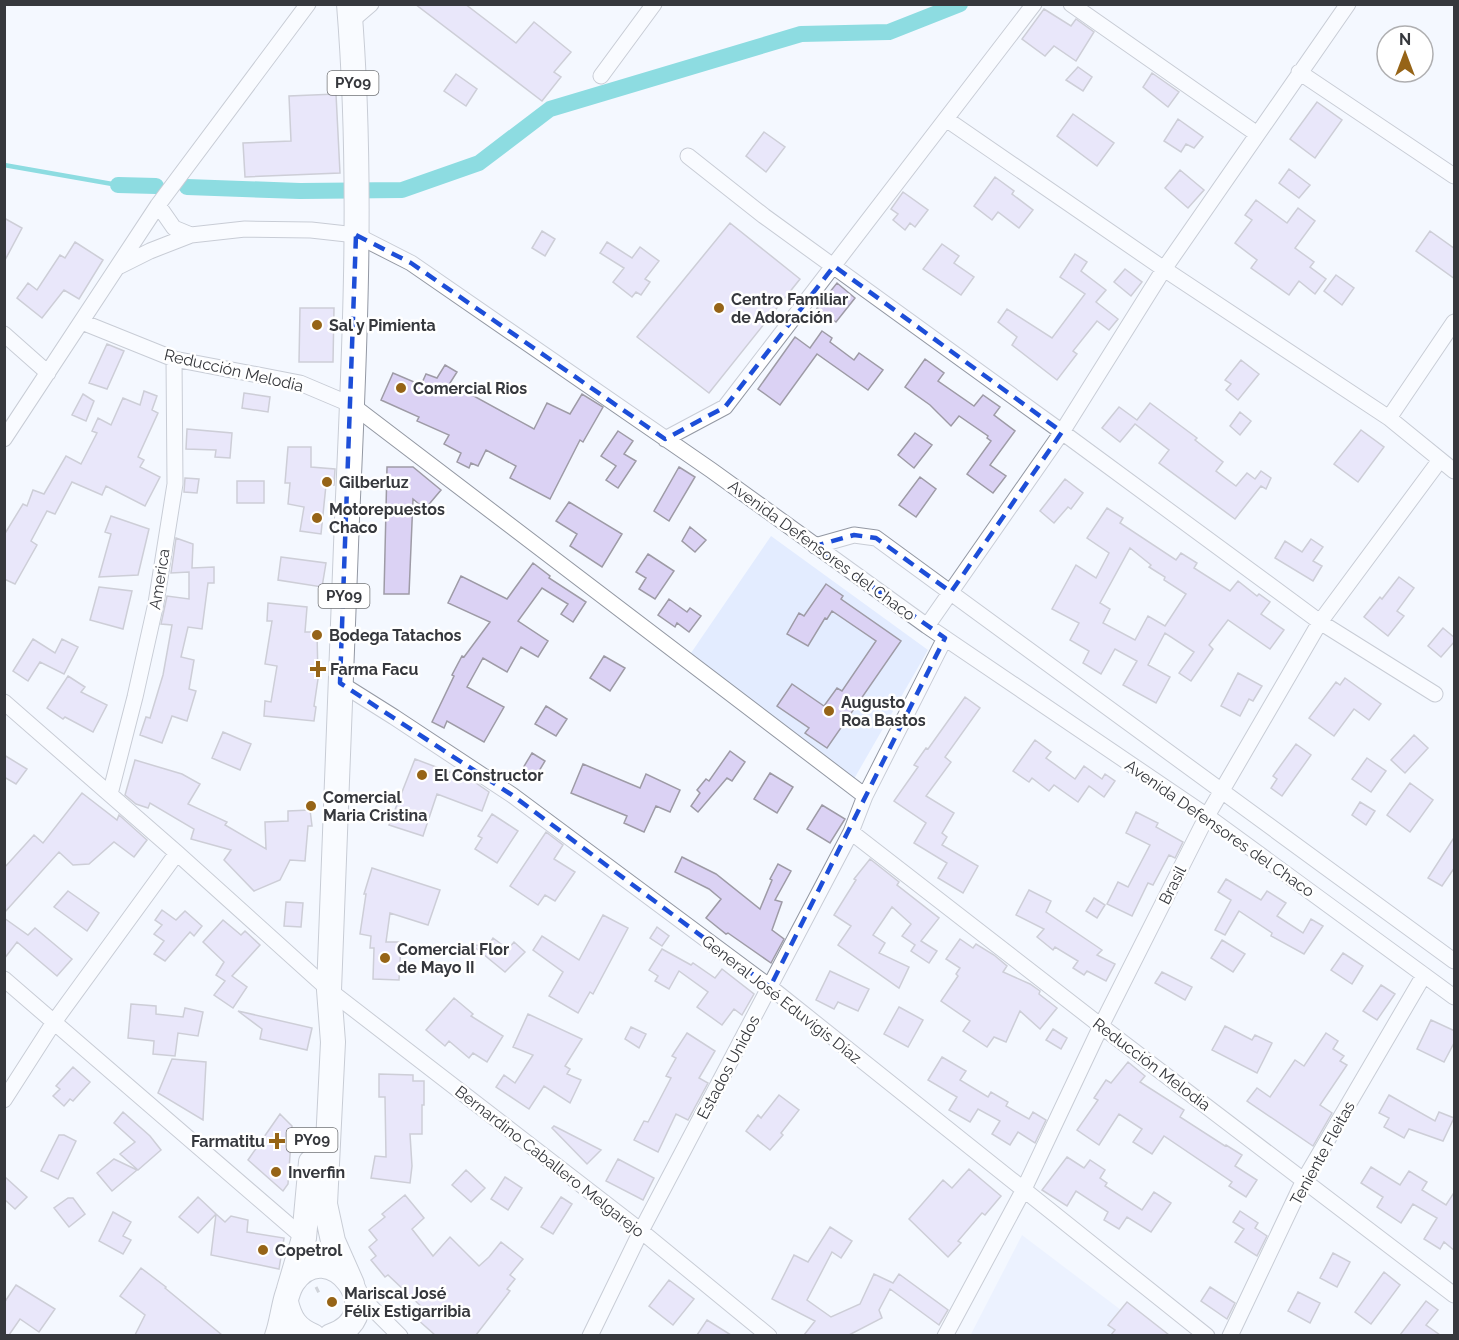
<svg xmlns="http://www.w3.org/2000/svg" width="1459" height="1340" viewBox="0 0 1459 1340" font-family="Raleway,sans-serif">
<rect width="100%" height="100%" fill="#f4f8ff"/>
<path fill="#e3ecff" d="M771,536L928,650L854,779L837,768L691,653Z
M1022,1235L1154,1335L970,1336Z"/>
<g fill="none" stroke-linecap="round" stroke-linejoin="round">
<path stroke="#11babc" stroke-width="4.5" d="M4,165L118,185"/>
<path stroke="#11babc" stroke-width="16" d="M118,185L156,186
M187,187L300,191L402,190L479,163L550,109L801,34L889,32L960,4"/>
</g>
<path fill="#dbd2f4" stroke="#9e9ba6" stroke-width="1.5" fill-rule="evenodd" d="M415,4H465L516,43L534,22L571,52L554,72L561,77L542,101Z
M1044,9L1071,26L1076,19L1094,32L1076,61L1054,46L1045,56L1022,39Z
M1078,67L1092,77L1083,91L1066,80Z
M1152,73L1179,92L1168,107L1143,87Z
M456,74L477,89L466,106L444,91Z
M336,94L340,173L245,177L243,143L291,141L289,96Z
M1317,102L1342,120L1315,158L1290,139Z
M1073,114L1114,143L1097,166L1057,136Z
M1178,119L1203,137L1194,148L1186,144L1181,152L1164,141Z
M764,132L785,147L766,172L746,156Z
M1289,169L1310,185L1299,198L1279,183Z
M1180,170L1204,190L1188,208L1165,188Z
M995,177L1014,191L1012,194L1033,210L1019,228L998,212L992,220L974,206Z
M903,192L928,210L915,227L910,223L905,230L893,220L898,214L891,209Z
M1256,200L1287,223L1298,208L1315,221L1295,248L1314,262L1310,267L1326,279L1315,294L1299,281L1289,295L1251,268L1257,260L1235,243L1252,220L1245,215Z
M4,218L22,228L4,262Z
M730,223L800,279L709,393L637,337Z
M542,231L555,239L545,256L532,248Z
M1430,231L1455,249V279L1416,251Z
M75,242L103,260L79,299L64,290L42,318L17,298L28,283L37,290L60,255L65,258Z
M607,242L632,258L640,247L659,261L645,279L650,282L641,295L636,292L632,297L613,282L624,268L600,253Z
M942,244L959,256L954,263L974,277L961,295L923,269Z
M1075,254L1087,262L1081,271L1106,290L1096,302L1118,319L1109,330L1097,321L1073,351L1077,354L1057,380L1012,345L1017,337L998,322L1007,309L1052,338L1085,294L1060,277Z
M1125,269L1142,282L1131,296L1114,282Z
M1336,275L1354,288L1342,305L1324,291Z
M837,283L855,298L836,322L817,308Z
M300,308H334L333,362H299Z
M822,331L832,338L830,342L854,360L859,353L883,370L868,390L817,354L780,405L758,389L795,337L810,348Z
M107,344L124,351L107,389L89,383Z
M925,359L944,373L938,381L974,406L983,395L1000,407L994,415L1015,431L990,465L1006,476L993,493L967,474L991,441L987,438L988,436L959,416L951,426L930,405L905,387Z
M1241,360L1259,374L1238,400L1226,390L1231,384L1225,380Z
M445,365L457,372L450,383L534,429L547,403L570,414L582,394L603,407L583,442L580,440L550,499L510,478L516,466L486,450L478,466L471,463L469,468L457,462L461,453L444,444L449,435L417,421L419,417L381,400L393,373L421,385L426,374L437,378Z
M144,391L157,396L152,410L158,413L138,457L144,460L140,467L160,477L145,506L106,486L102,495L72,482L55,514L47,511L31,541L37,545L15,584L4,579V535L23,504L27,506L33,490L44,494L66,456L81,464L97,433L92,431L98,418L111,425L123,398L140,405Z
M244,393L270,397L268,412L242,408Z
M83,394L94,401L86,421L72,415Z
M1150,403L1197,438L1195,440L1223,462L1216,471L1236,486L1247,473L1255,479L1261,471L1271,478L1266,489L1261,486L1235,519L1159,463L1169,450L1135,424L1120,442L1102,428L1119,407L1137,420Z
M1240,412L1251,421L1240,435L1230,426Z
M187,429L232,433L230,458L215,457L216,450L186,449Z
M1361,430L1384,447L1358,482L1334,464Z
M618,431L633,441L624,454L636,461L618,488L606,480L616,466L601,456Z
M915,433L932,445L914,468L898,455Z
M288,447H311V467L335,469L334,485H326L321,534L300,531L304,507L288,504L290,483H285Z
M387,467H413L441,490L425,509L413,499L409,594H384Z
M679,467L695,477L669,521L654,511Z
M920,477L936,489L916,517L899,505Z
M185,478L199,479L197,493L184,492Z
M1065,479L1083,493L1071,509L1068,507L1054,523L1040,511Z
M237,481H264V503H237Z
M569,502L622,534L602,567L570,546L577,534L556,521Z
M1107,508L1123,518L1120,523L1176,560L1181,553L1197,563L1194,568L1230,591L1238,581L1257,596L1259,594L1270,602L1261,614L1284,630L1270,649L1228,620L1209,645L1213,649L1191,681L1179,673L1194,652L1165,633L1148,665L1170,677L1156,703L1123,685L1137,661L1115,649L1101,674L1083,663L1089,651L1070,640L1079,623L1052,609L1076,565L1096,578L1109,553L1087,538ZM1130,548L1151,565L1149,567L1165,577L1164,580L1186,594L1165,626L1148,616L1135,640L1103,623L1110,609L1100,603Z
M111,516L149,529L138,575L99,577L111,534L105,532Z
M690,527L706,540L695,552L682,541Z
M176,538L193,544L192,568L214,567V583H208L202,629L188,627L181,657L194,660L189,689L196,691L187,721L172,716L162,743L140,735L146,717L150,718L163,675L172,625L161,624L167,596L189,599V572L171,573Z
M1311,539L1323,547L1313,561L1322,566L1313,581L1275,558L1285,541L1302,552Z
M648,554L674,571L655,599L639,589L646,578L636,572Z
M281,557L326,563L322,587L278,580Z
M533,563L550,576L549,578L586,602L573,622L561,614L568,604L542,588L518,621L548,641L538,657L521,647L507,672L483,658L467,687L504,707L484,742L447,721L444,728L432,722L454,676L452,675L462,656L464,657L490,622L448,603L461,576L507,599Z
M1399,577L1414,588L1397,611L1404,616L1388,636L1364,617L1380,597L1382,599Z
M826,584L843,596L841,599L901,641L827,748L805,733L809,728L777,706L792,684L824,706L837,688L842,691L876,641L832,611L827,619L825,618L808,646L787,634L799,613L804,616Z
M99,587L132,591L123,629L90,620Z
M669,599L687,612L690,608L701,616L689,632L677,623L675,627L658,615Z
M268,603L307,607L305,632H317L318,679L314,706L316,707L314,721L264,716L265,701L271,702L277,666L265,664L272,621H267Z
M1443,628L1455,638V641L1441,657L1428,646Z
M33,639L55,653L62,639L78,647L64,674L40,662L28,681L13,671Z
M604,656L625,668L610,691L590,678Z
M1238,673L1262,686L1253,701L1249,699L1240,716L1221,706Z
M68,676L85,687L81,692L107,705L93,732L65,717L63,719L47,708Z
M1345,678L1381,704L1369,720L1354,709L1334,736L1309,718L1336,682L1340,685Z
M965,697L980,708L945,757L951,762L926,796L954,813L942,833L947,837L942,845L978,866L963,893L938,878L947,863L914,843L926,823L894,801L918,767L914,765L926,748L928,749Z
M546,706L567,719L556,736L535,724Z
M223,732L251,744L240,770L212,758Z
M1414,735L1428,748L1405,773L1391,760Z
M1035,740L1051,752L1046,758L1075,779L1084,766L1102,779L1105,774L1115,781L1104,797L1089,786L1078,802L1054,785L1049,791L1032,778L1029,782L1013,771Z
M1296,744L1311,755L1282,796L1271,788L1277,779L1273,776Z
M730,751L745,762L732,781L727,778L698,812L691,806L700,793L697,790L706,779L709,781Z
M532,753L545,761L536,776L523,768Z
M4,755L27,769L16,784L4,777Z
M1367,758L1386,771L1371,792L1352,779Z
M415,759L473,781L489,792L482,811L437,794L423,836L389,825Z
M135,760L182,774L200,784L188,804L227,822L225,825L266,849L265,822L288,821V811L310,810L312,826H308L305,861L290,860L280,880L254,891L224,860L231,850L191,839L194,829L150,803L148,808L136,804L125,795Z
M583,764L640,788L646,774L680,790L670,812L656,806L644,832L624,823L627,816L571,793Z
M770,773L793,787L777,813L754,799Z
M1410,783L1433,800L1410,832L1387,815Z
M82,793L117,820L119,815L147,840L134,857L114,842L89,864L73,865L59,852L4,913V868L34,835L43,843Z
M1360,802L1375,811L1366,825L1352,815Z
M822,805L845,819L830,843L807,829Z
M1136,812L1158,823L1156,827L1183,842L1175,858L1169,855L1153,885L1148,883L1132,916L1107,904L1118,882L1128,887L1150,845L1126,833Z
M492,814L518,831L497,863L475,849L482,838L478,836Z
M546,832L563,845L554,859L575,872L555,901L545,895L538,905L510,886Z
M1455,836V867L1442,886L1428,878Z
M682,857L716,874L760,909L772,880L770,879L778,864L791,871L775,900L782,902L772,930L784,939L771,963L728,933L726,934L706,918L721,899L709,889L675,872Z
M870,859L899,882L897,885L939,918L921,941L937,951L929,963L911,951L915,945L902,936L911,924L892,907L873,935L885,943L879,953L909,967L899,988L838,945L851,926L834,915L856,880L854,879Z
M372,868L440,890L428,925L390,913L386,942H401L399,980L373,979L374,948H370L371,936L360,934L366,894H364Z
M1226,879L1261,900L1267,891L1286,903L1277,916L1303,933L1311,919L1323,926L1304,954L1271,936L1272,933L1239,911L1225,935L1215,930L1231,900L1218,892Z
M1029,890L1051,901L1046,912L1102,950L1097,955L1115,964L1106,981L1087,971L1084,975L1073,968L1078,961L1055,947L1053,950L1037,937L1044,929L1016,915Z
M68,891L99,913L87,931L54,907Z
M1094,898L1105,905L1097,918L1086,911Z
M286,902L303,903L301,927L284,926Z
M162,910L176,920L185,911L202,926L194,936L190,932L165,961L154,954L164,941L154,934L162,925L155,920Z
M603,915L628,928L593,994L590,992L578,1013L549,996L563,972L533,950L542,936L579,960Z
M4,918L28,935L35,928L72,959L57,976L17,942L4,959Z
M223,920L241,935L245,931L260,945L232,976L247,987L233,1008L214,995L225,981L216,975L224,962L203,942Z
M657,927L669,936L662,946L650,938Z
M493,938L508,949L514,942L525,952L505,972L472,945L488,946Z
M960,939L973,948L976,944L994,955L1007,966L1003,972L1030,984L1040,991L1039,994L1057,1008L1040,1029L1020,1011L1006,1042L994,1037L987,1047L963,1031L970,1021L941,1001L958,976L956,974L960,968L946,959Z
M1222,940L1245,954L1233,972L1211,958Z
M662,949L691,965L693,963L715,978L722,969L754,994L742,1015L734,1009L722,1025L697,1007L708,992L679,971L669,989L655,981L658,976L649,970Z
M1343,953L1363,966L1352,984L1331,970Z
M830,971L869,989L858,1011L838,1002L834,1009L816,1000Z
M1162,972L1192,987L1185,1000L1155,983Z
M1381,985L1395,994L1377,1020L1363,1011Z
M454,998L473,1014L471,1016L503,1036L487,1062L473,1053L469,1058L449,1041L445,1046L426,1030Z
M131,1004L156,1006V1014L183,1017L185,1008L203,1012L198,1036L178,1033L175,1056L153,1054L154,1041L128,1038Z
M899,1007L923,1020L908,1047L884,1034Z
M238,1011L312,1028L307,1050L260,1039L262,1029Z
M528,1014L582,1039L565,1066L570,1069L567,1074L581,1080L570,1103L544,1086L529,1109L496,1087L504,1075L515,1083L533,1055L513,1047Z
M1431,1020L1455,1031V1041L1444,1062L1417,1049Z
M1225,1026L1252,1040L1255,1035L1272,1043L1257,1073L1212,1050Z
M631,1027L646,1034L639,1048L625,1039Z
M1053,1029L1067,1038L1061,1049L1046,1040Z
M687,1033L715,1051L699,1078L708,1083L688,1120L676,1114L658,1152L634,1140L644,1121L648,1122L671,1078L666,1076L676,1058L672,1056Z
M1326,1033L1338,1041L1333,1049L1344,1056L1340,1061L1347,1065L1320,1105L1332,1113L1313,1146L1247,1101L1257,1088L1270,1097L1295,1060L1304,1066Z
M942,1057L966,1071L960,1080L988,1097L991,1092L1008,1102L1006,1106L1029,1119L1033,1112L1046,1120L1035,1143L1018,1132L1010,1145L992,1134L1000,1121L978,1109L970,1122L949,1110L957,1097L928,1080Z
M172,1059L206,1062L203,1120L158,1093Z
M1128,1062L1145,1076L1140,1082L1184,1110L1180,1117L1225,1146L1226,1145L1242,1155L1235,1166L1257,1180L1246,1197L1229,1186L1232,1182L1164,1136L1152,1154L1133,1142L1142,1129L1119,1114L1099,1145L1077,1130L1098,1100L1094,1098L1106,1080L1111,1083Z
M73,1067L90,1082L73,1101L70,1099L64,1106L53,1096L60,1089L56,1086Z
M379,1074L413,1075V1081H424V1105H422V1134H410L412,1166L410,1183L371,1178L375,1156L386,1157L385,1097H379Z
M779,1095L799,1110L781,1133L783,1135L770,1150L746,1131L758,1115L761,1118Z
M1389,1095L1435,1121L1439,1112L1454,1118L1443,1141L1409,1129L1404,1138L1384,1127L1389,1118L1379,1113Z
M123,1112L150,1136L161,1150L138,1170L120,1154L135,1142L114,1123Z
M280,1114L292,1126L288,1184L283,1191L248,1160Z
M554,1126L601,1150L587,1164L552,1128Z
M59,1135H64L76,1141L58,1179L41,1171Z
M1067,1157L1084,1168L1090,1160L1105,1170L1100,1178L1107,1183L1105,1186L1142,1210L1154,1192L1171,1203L1151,1232L1127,1217L1119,1229L1104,1220L1108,1212L1076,1191L1067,1206L1042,1190Z
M114,1159L137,1170L112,1191L97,1173Z
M618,1159L654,1178L643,1200L606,1181Z
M1371,1167L1400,1185L1409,1171L1427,1182L1422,1190L1446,1205L1455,1191V1251L1444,1242L1440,1249L1424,1239L1437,1218L1413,1204L1401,1223L1377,1207L1383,1197L1361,1183Z
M969,1169L1001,1196L985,1215L982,1213L958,1241L961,1243L948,1257L909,1219L943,1180L952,1188Z
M466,1170L485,1188L471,1202L452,1185Z
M4,1176L27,1197L15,1209L4,1199Z
M505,1177L522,1188L508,1210L491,1199Z
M405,1195L424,1218L412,1229L433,1256L450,1237L479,1266L489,1257L501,1242L523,1259L510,1275L515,1279L507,1289L510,1291L476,1335H435L417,1319L425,1310L388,1275L385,1277L371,1260L376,1256L369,1247L377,1240L369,1230L385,1217L382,1214Z
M198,1197L216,1214L198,1233L179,1217Z
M561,1197L572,1204L553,1234L541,1227Z
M68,1198H73L85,1214L69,1227L54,1208Z
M1240,1211L1258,1223L1255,1228L1267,1236L1257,1256L1235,1242L1244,1229L1233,1222Z
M113,1212L131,1222L123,1236L131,1240L123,1254L99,1241Z
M216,1214L225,1222L231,1216L248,1220L247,1232L284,1238L279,1269L211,1255Z
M830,1227L852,1241L841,1258L832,1252L807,1300L831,1317L860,1304L874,1274L893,1283L899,1274L948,1310L939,1325L890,1289L879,1310L882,1318L849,1335H804L815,1321L772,1299L794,1255L808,1262Z
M1333,1253L1350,1262L1337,1287L1320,1278Z
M141,1268L166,1287L165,1288L222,1335H135L145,1315L120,1296Z
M1384,1272L1400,1285L1371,1324L1355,1312Z
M669,1280L694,1299L673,1325L649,1306Z
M16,1285L55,1309L39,1332L20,1319L9,1335H4V1303Z
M1210,1287L1235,1303L1227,1319L1201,1301Z
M1298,1292L1320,1303L1310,1323L1288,1311Z
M1426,1301L1438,1310L1426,1325L1440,1335H1400Z
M1127,1302L1169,1335H1111L1115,1330L1108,1325Z
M707,1320L731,1335H697Z"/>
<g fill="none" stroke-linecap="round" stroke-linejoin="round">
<defs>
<path id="minor" d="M1071,4L1257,134
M350,22L371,4
M1299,72L1454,176
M601,76L654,4
M946,119L1164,269L1389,418L1454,471
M688,156L764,216L1062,432L1320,622L1435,694
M158,205L174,228L191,235L245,229L311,230L356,235L411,263L711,470L927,626L1207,816L1454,997
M120,266L150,251L191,235
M82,322L174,359L300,383L352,405L865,796
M4,334L48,373
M1389,418L1454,322
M4,439L158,205L308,4
M665,439L725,407L1034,4
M815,546L854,535L876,538L1454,961
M927,626L1062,432L1164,269L1348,4
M340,683L394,717L512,795L770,987L1207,1336
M4,702L177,853L329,990L641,1231L769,1336
M110,794L135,697L156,603L175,484L174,359
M851,832L1101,1026L1454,1295
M4,979L304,1238
M4,1100L54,1022L177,853
M355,1291L400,1336
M590,1336L641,1231L851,832L865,796L945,638
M945,1336L1023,1191L1101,1026L1207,816L1320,622L1440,460
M1230,1336L1304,1180L1424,975"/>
<path id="trunk" d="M349,4C363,175 355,348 347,519C341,676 335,833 329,990L333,1042L325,1204L333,1241L352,1284
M289,1289L304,1238L311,1162
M286,1302C290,1319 296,1329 313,1336
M277,1336C283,1320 284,1295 293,1282C328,1231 394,1314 331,1336"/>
</defs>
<use href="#minor" stroke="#9398a3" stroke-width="17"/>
<use href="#trunk" stroke="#9398a3" stroke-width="26"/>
<path stroke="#a4a7ad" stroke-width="3" stroke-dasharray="6 3" stroke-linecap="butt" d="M316,1287L320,1295"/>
<use href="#minor" stroke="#fff" stroke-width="15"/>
<use href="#trunk" stroke="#fff" stroke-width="24"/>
</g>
<path d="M0 0H1459V1340H0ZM356,235L411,263L665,439L725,407L834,266L1062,432L951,592L876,538L854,535L815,546L945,638L770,987L512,795L340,683Z" fill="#f4f8ff" fill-opacity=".55" fill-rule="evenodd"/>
<path fill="none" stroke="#1d4ed8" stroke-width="4.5" stroke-dasharray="12 8" stroke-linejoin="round" d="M356,235L411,263L665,439L725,407L834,266L1062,432L951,592L876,538L854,535L815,546L945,638L770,987L512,795L340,683Z"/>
<g fill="#966417" stroke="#fff" stroke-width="2">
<circle cx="719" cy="308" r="6"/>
<circle cx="317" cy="325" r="6"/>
<circle cx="401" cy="388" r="6"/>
<circle cx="327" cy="482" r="6"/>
<circle cx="317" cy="518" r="6"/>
<circle cx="317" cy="635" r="6"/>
<path d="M315 660h6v6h6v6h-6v6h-6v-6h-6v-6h6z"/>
<circle cx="829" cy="711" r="6"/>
<circle cx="422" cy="775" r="6"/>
<circle cx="311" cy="806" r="6"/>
<circle cx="385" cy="958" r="6"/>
<path d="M274 1132h6v6h6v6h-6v6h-6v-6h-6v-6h6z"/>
<circle cx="276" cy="1172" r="6"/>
<circle cx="263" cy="1250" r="6"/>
<circle cx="332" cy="1302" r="6"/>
</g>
<g text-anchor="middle" stroke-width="5" stroke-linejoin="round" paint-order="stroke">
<g fill="#fff" stroke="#727477" stroke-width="1.5">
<rect x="327.5" y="71" width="51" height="24" rx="4.5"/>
<rect x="318.5" y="584" width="51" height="24" rx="4.5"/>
<rect x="286.5" y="1128" width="51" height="24" rx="4.5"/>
</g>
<g font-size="15" font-weight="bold" fill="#36383d">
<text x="353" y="88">PY09</text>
<text x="344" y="601">PY09</text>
<text x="312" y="1145">PY09</text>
</g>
<g font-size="16" font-weight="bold" fill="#36383d" stroke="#fff" text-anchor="start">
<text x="731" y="305">Centro Familiar<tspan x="731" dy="18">de Adoración</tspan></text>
<text x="329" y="331">Sal y Pimienta</text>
<text x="413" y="394">Comercial Rios</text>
<text x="339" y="488">Gilberluz</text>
<text x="329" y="515">Motorepuestos<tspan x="329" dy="18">Chaco</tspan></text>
<text x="329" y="641">Bodega Tatachos</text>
<text x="330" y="675">Farma Facu</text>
<text x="841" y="708">Augusto<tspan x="841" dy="18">Roa Bastos</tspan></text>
<text x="434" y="781">El Constructor</text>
<text x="323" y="803">Comercial<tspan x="323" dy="18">Maria Cristina</tspan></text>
<text x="397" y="955">Comercial Flor<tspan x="397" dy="18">de Mayo II</tspan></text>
<text x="265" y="1147" text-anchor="end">Farmatitu</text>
<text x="288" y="1178">Inverfin</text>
<text x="275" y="1256">Copetrol</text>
<text x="344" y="1299">Mariscal José<tspan x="344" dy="18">Félix Estigarribia</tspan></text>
</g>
<g font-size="16" fill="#36383d" stroke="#fff">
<text transform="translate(234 370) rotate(13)" y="6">Reducción Melodia</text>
<text transform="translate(822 550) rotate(36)" y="6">Avenida Defensores del Chaco</text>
<text transform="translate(159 579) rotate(-81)" y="6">America</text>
<text transform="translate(1220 828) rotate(35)" y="6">Avenida Defensores del Chaco</text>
<text transform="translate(1172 885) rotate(-63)" y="6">Brasil</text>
<text transform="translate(782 999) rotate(38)" y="6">General José Eduvigis Díaz</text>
<text transform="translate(1152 1064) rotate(37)" y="6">Reducción Melodia</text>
<text transform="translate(728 1067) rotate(-62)" y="6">Estados Unidos</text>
<text transform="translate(1322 1153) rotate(-61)" y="6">Teniente Fleitas</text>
<text transform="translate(550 1161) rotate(38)" y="6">Bernardino Caballero Melgarejo</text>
</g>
</g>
<rect width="1459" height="1340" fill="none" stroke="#36383d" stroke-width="12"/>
<g transform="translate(1405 54)"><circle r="28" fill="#ffffff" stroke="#afafb1" stroke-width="1.5"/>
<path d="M0-4.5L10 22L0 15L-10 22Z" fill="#966417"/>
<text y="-9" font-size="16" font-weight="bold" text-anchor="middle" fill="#36383d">N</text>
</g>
</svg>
